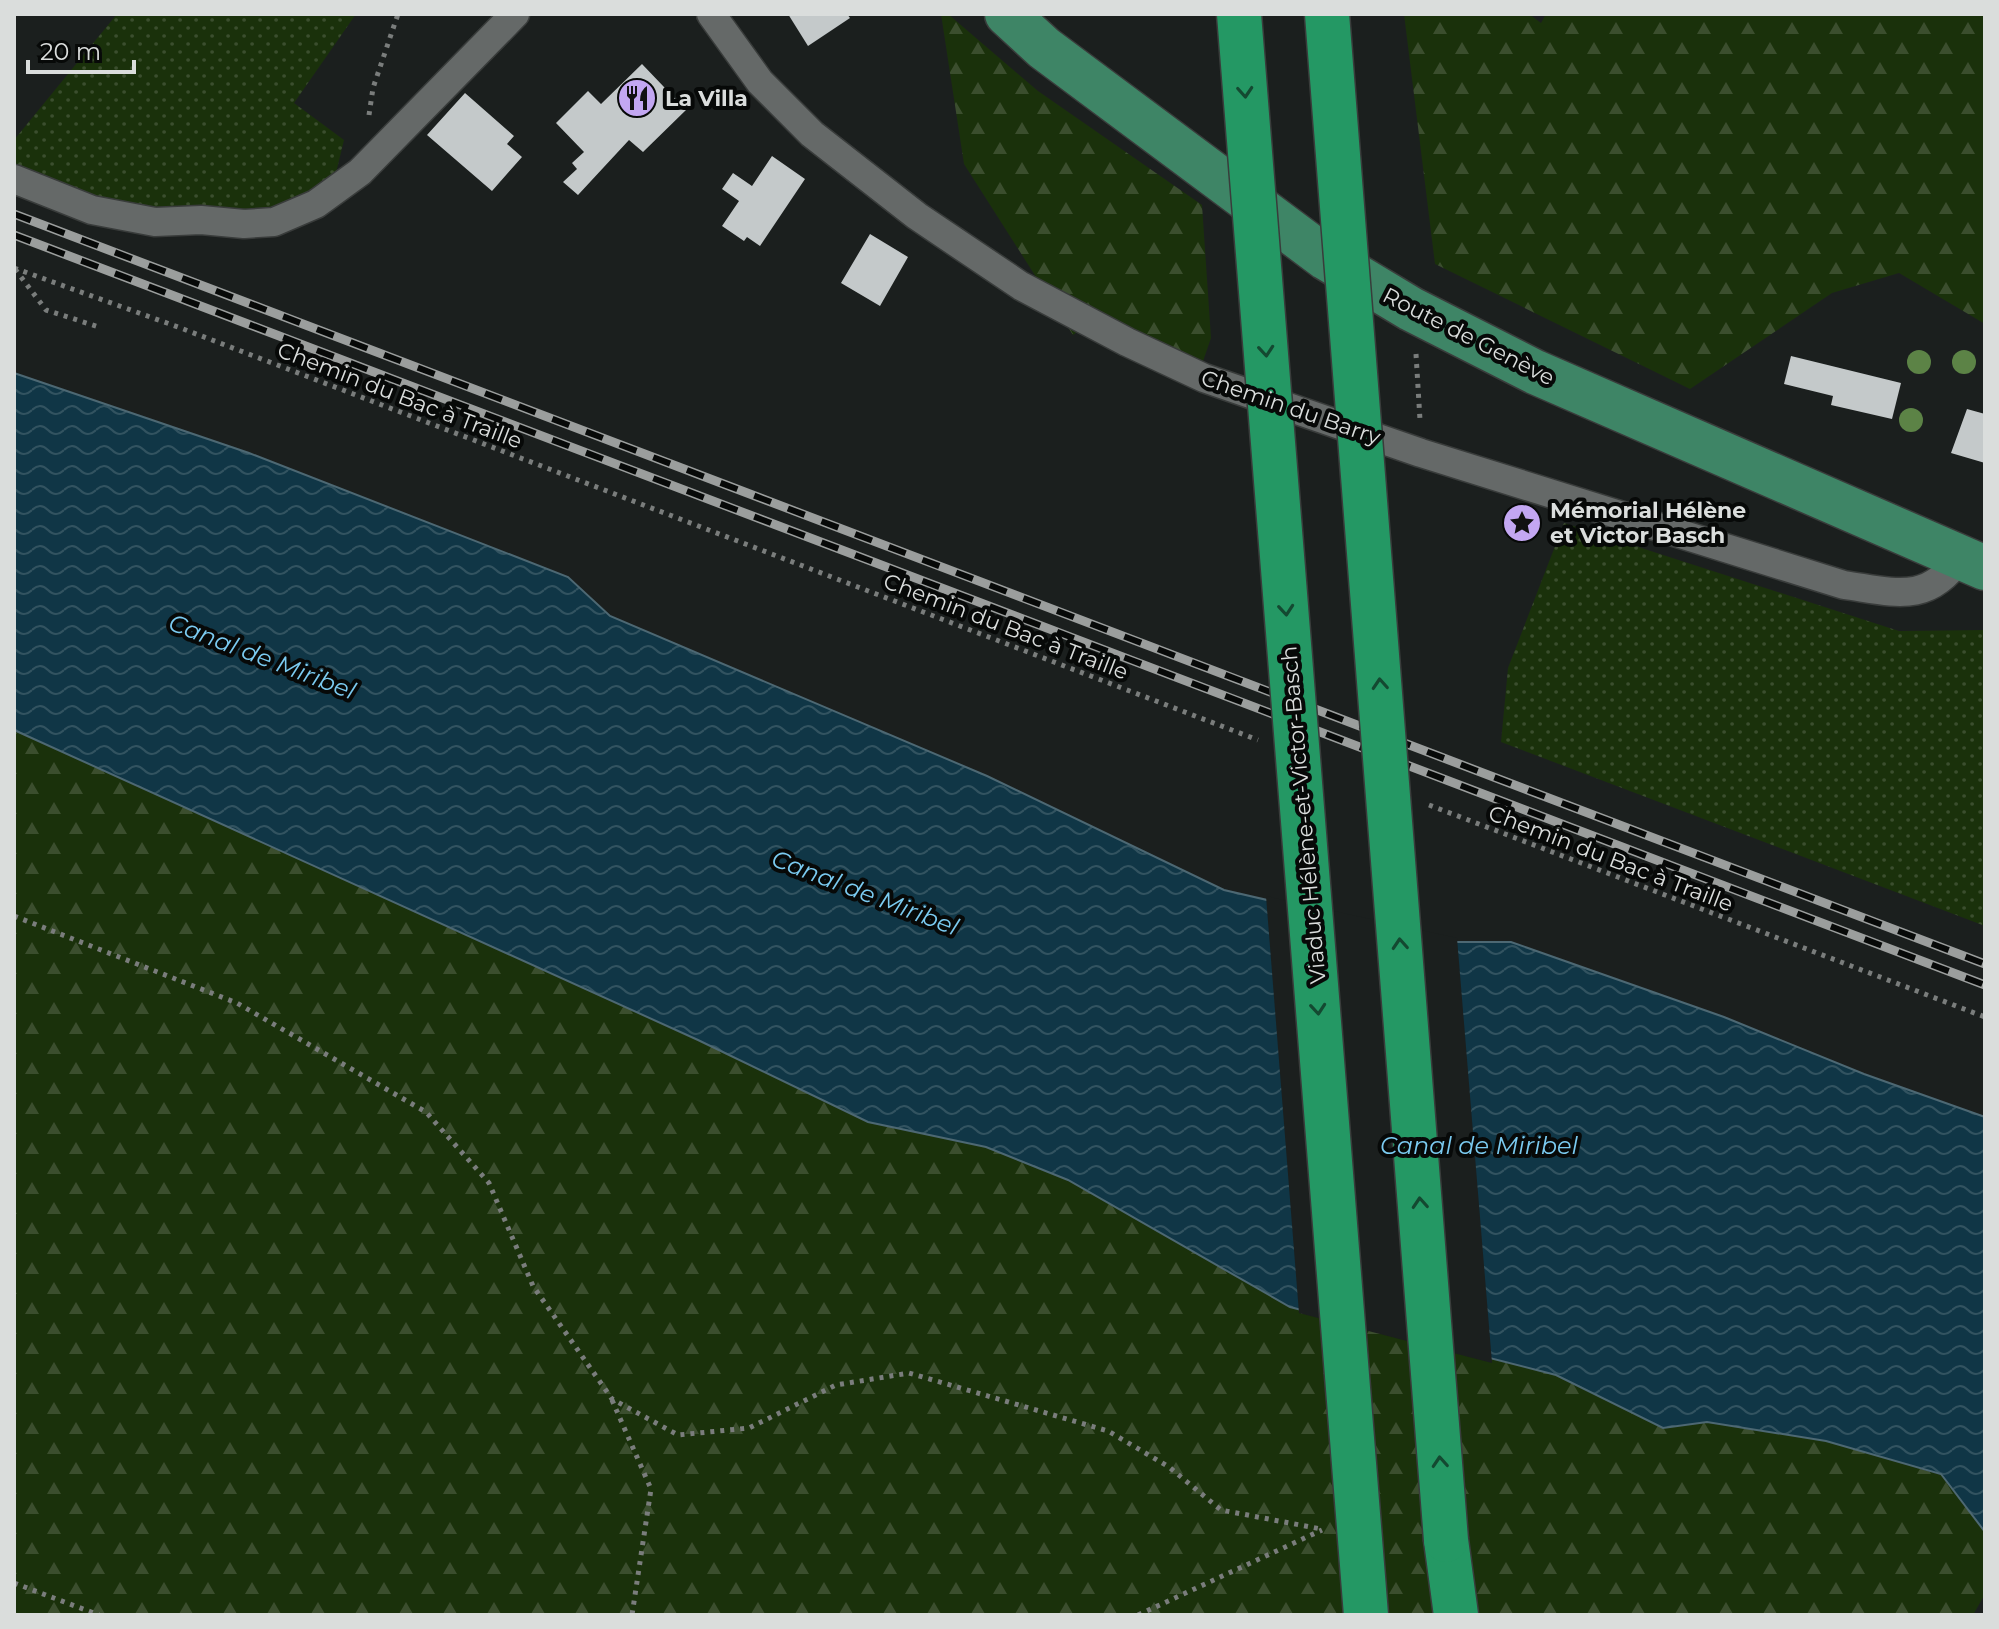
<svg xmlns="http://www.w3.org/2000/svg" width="1999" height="1629" viewBox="0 0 1999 1629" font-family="Montserrat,sans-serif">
<defs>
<pattern id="grass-dots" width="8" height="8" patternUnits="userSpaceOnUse" patternTransform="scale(2)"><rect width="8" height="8" fill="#1a310b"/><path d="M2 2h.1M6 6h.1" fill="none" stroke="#3b4e2e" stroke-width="1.8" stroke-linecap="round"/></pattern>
<pattern id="forest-firs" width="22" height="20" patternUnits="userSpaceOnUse" patternTransform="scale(2)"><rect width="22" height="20" fill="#1a310b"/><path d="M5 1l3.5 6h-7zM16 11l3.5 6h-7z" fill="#3b4e2e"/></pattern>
<pattern id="water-waves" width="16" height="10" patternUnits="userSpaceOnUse" patternTransform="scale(2)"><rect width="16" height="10" fill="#103646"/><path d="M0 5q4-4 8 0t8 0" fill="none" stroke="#325360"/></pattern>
</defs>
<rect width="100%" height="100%" fill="#1b1f1e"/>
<path fill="url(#grass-dots)" d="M117,14H356L294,103L344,140L335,177C312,190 289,206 263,211C247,214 229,211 214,211C151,210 65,205 14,164V140Z
M1564,523L1899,631L1985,630V926L1501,742L1508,668Z"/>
<path fill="url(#forest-firs)" d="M941,14H948L1038,91L1202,205L1211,338L1201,367L1096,318L1073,335L964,164Z
M1404,14H1529L1541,23L1546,14H1985V324L1899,273L1832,293L1690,389L1435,264Z
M14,730L698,1040L868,1122L986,1147L1068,1180L1290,1307L1556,1375L1663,1428L1707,1422L1826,1441L1941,1475L1985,1532V1594L1973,1615H14Z"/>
<path fill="url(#water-waves)" stroke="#4d6873" stroke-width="2" d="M14,373L249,453L568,577L610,616L987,776L1224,890L1448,942H1511L1724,1017L1864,1074L1985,1117V1532L1941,1474L1826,1441L1707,1422L1663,1428L1556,1375L1290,1307L1068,1180L986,1147L868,1122L698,1040L14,730Z"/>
<path fill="#1b1f1e" d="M1266,896L1457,938L1492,1363L1299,1313Z"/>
<path fill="#c4c9ca" d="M788,14H847L850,18L808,46Z
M642,64L686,110L643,152L629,140L578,195L563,182L577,169L572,163L584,152L556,123L588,91L601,104Z
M465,93L514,136L507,144L522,157L492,191L427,135Z
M772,156L805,179L760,246L747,237L744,241L722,226L739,201L722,189L733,173L752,186Z
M870,234L908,257L880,306L841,283Z
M1791,356L1901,383L1892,419L1831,405L1833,396L1784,384Z
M1967,409L1985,414V463L1951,453Z"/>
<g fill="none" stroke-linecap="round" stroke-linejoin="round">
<defs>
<path id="minor" d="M711,14L760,82L812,134L917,216L1021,286L1127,342L1204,378L1421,453L1844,585C1894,592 1928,605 1960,557
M14,179L92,210L155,222L201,220L244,224L274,222L316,204L360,172L515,14"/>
<path id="primary" d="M1007,14L1044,48L1326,258L1411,309L1535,372L1985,568"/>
<path id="motorway" d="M1446,1540L1456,1615"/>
</defs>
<use href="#minor" stroke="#393c3b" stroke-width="31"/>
<use href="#primary" stroke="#393c3b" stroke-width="47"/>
<use href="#motorway" stroke="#393c3b" stroke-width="47"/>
<path stroke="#7a7d7c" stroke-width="5" stroke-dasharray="4 6" stroke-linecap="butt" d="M369,115L373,88L398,14
M14,268L178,327L1258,740
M15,269L46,310L99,327
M1416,354L1420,420
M1429,805L1985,1017
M14,916L237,1003L426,1112L489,1183L533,1286L612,1399L678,1435L749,1428L836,1385L909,1373L1108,1431L1169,1467L1221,1510L1321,1529
M612,1400L651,1489L632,1615
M14,1583L99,1615
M1138,1615L1322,1530"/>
<use href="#minor" stroke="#656968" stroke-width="28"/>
<use href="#primary" stroke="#3e8566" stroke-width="44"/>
<use href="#motorway" stroke="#249864" stroke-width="44"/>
<defs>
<path id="rail" d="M14,214L1985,964
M14,235L1985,985"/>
</defs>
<use href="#rail" stroke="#9b9e9d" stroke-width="9"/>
<use href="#rail" stroke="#070908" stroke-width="6" stroke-dasharray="18" stroke-linecap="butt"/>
<defs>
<path id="motorway-bridge" d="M1239,14L1366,1615
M1327,14L1446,1540"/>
</defs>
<use href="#motorway-bridge" stroke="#393c3b" stroke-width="47" stroke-linecap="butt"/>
<use href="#motorway-bridge" stroke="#249864" stroke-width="44"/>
</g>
<g fill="#5c8346">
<circle cx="1919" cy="362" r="12"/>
<circle cx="1964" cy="362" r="12"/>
<circle cx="1911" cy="420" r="12"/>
</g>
<defs><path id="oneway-chevron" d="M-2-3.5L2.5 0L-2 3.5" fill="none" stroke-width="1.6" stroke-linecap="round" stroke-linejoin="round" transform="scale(2)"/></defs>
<g stroke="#144931">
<use href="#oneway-chevron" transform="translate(1245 92) rotate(86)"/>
<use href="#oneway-chevron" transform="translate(1266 351) rotate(85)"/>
<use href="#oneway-chevron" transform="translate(1286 610) rotate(85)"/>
<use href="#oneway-chevron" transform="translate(1380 684) rotate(-94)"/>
<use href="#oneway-chevron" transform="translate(1400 944) rotate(-94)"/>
<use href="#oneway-chevron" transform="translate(1318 1009) rotate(85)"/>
<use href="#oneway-chevron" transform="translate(1420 1203) rotate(-94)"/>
<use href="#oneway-chevron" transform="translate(1440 1462) rotate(-94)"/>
</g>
<defs>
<symbol id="restaurant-disc" viewBox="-11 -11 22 22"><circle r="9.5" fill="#c3a7f2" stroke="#070908"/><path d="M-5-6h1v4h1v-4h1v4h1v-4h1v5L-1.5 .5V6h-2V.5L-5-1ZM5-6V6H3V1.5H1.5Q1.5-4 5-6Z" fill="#111"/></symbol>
<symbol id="sight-disc" viewBox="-11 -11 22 22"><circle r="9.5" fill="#c3a7f2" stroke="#070908"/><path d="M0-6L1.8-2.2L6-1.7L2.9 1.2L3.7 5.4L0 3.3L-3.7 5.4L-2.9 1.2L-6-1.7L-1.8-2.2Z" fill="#111"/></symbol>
</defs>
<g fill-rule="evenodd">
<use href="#restaurant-disc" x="615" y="76" width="44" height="44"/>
<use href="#sight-disc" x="1500" y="501" width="44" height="44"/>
</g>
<g text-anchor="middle" stroke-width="8" stroke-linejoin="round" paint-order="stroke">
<g font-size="22" font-weight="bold" fill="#dadddc" stroke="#070908" text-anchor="start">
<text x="665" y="106">La Villa</text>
<text x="1550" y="518">Mémorial Hélène<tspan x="1550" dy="25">et Victor Basch</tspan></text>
</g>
<g font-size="22" fill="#dadddc" stroke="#070908">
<text transform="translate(1469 336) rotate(27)" y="8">Route de Genève</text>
<text transform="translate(400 395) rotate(21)" y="8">Chemin du Bac à Traille</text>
<text transform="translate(1291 407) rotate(19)" y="8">Chemin du Barry</text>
<text transform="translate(1006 626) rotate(21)" y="8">Chemin du Bac à Traille</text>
<text transform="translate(1303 815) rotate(-95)" y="8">Viaduc Hélène-et-Victor-Basch</text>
<text transform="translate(1611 858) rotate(21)" y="8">Chemin du Bac à Traille</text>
</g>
<g font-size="24" font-style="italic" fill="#7bcbf1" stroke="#070908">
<text transform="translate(262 657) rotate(21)" y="8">Canal de Miribel</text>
<text transform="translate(865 893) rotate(21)" y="8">Canal de Miribel</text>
<text x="1479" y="1154">Canal de Miribel</text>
</g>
</g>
<rect width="1999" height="1629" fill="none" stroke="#dadddc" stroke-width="32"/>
<path d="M28 60v12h106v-12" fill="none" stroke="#dadddc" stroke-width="4"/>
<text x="40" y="60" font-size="24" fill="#dadddc" stroke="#070908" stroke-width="6" paint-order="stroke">20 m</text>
</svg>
